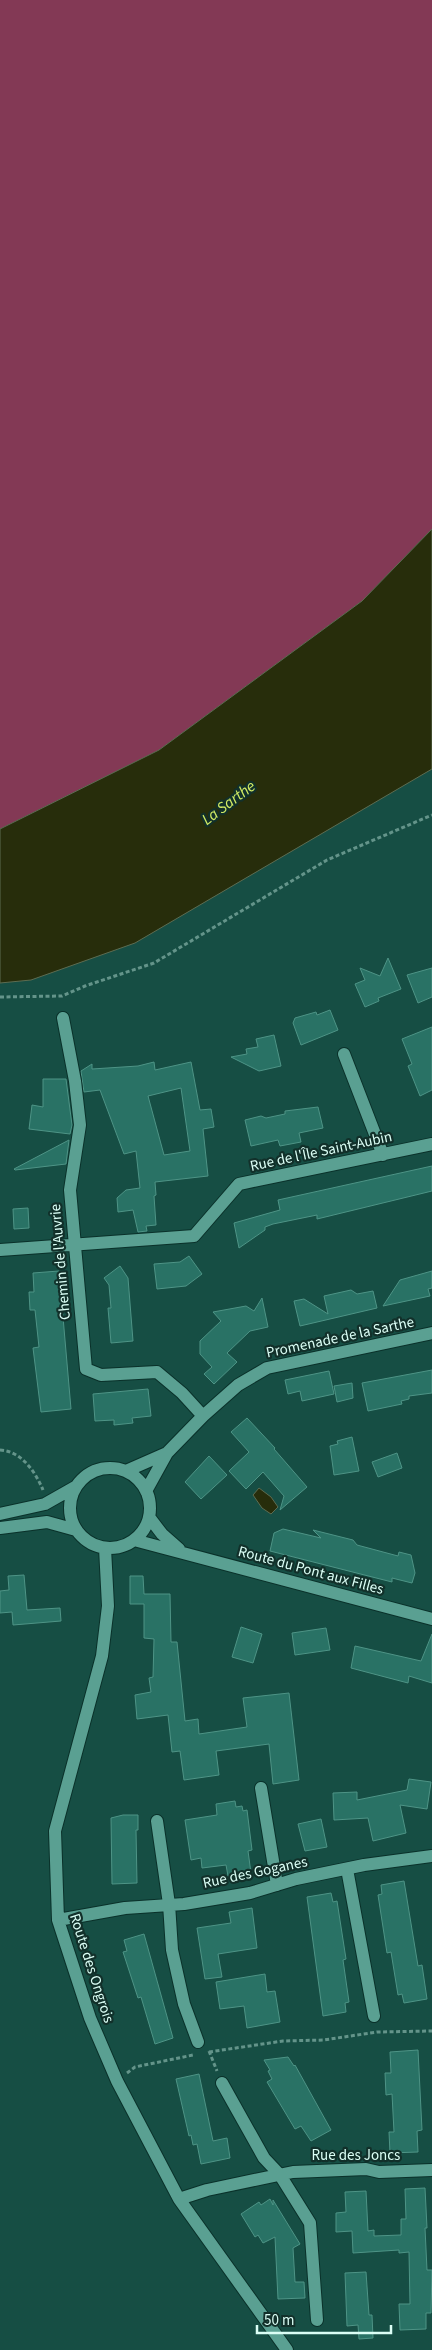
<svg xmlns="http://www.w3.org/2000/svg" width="432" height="2350" viewBox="0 0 432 2350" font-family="'Source Sans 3',sans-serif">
<rect width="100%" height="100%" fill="#164e44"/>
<path fill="#833955" d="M0,0H432V529L362,601L159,750L0,829Z"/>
<path fill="#272d0b" stroke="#5d6c51" d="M432,529V769L135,943L31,980L0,983V829L159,750L362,601Z
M259,1488L271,1497L278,1507L271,1514L262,1508L253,1495Z"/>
<path fill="#297265" stroke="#4e9486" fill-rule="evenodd" d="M388,958L401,989L378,998L379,1001L365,1007L355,984L365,980L360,968L380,976Z
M432,968V997L418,1003L407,975Z
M330,1010L338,1030L301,1045L293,1023L295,1018L316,1012L317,1015Z
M432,1027V1090L420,1096L408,1066L412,1064L402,1039Z
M274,1035L281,1066L259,1071L231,1057L247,1054L246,1049L258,1047L256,1039Z
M154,1062L155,1070L191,1062L200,1110L211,1109L214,1127L203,1129L208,1176L155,1182L156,1195L154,1196L156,1225L146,1226L147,1231L138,1232L133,1210L118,1212L117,1198L126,1190L140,1188L136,1151L124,1154L100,1090L84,1092L81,1071L92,1064V1069L138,1066ZM181,1088L190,1151L164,1155L148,1096Z
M43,1079H66L72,1125L70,1134L29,1129L32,1105L43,1107Z
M318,1107L323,1128L299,1133L301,1142L280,1146L278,1140L251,1146L245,1120L261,1116L266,1118L285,1114V1111Z
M69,1140L66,1164L15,1170L14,1169Z
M432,1166V1191L317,1219V1215L273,1224L265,1227V1230L239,1248L234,1223L280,1210L278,1200Z
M28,1208L29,1228L14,1229L13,1209Z
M189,1256L202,1274L186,1286L157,1289L154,1264L180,1262Z
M120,1266L128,1278L133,1341L111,1343L108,1308H111L109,1285L104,1278Z
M59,1271L71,1409L41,1412L33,1348L39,1347L35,1310H30L29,1292H34L33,1273Z
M432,1271V1288L428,1289L430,1296L383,1306L400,1280Z
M351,1290L357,1294L373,1291L377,1308L300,1326L294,1301L304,1299L328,1314L324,1296Z
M262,1298L268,1327L250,1331L227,1353L237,1362L214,1384L204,1374L212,1367L200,1354V1341L221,1321L213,1312L246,1306L254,1311Z
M432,1370V1393L409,1396V1399L401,1401L402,1404L368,1411L362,1383Z
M329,1371L334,1394L302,1401L300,1391L288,1394L285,1380Z
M352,1383L353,1398L337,1402L334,1386Z
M148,1389L151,1416L132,1418L133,1423L114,1425V1420L95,1421L93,1394Z
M247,1418L275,1448L274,1449L307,1487L280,1510L284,1496L263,1472L246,1489L229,1471L249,1452L231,1432Z
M352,1437L359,1471L334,1475L330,1446L338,1444L337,1441Z
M397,1453L402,1468L378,1477L372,1462Z
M209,1456L227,1475L201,1499L185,1482Z
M283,1529L321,1538L313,1530L353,1540L357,1545L398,1556L399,1552L411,1555L415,1573L412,1583L392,1578V1582L270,1551L274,1533Z
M24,1575L27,1610L60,1608L61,1621L13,1625L12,1612L0,1613V1591L9,1590L8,1576Z
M130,1576H143L144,1594H170L171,1642H177L185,1721L198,1719L199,1734L247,1727L243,1698L289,1693L299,1780L273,1784L269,1744L216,1751L219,1775L184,1780L180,1751L172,1752L168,1715L137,1719L135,1695L151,1692L149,1678L153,1677L154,1639L144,1638V1604H130Z
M241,1627L262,1634L253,1663L232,1657Z
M326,1628L330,1650L295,1655L292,1633Z
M432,1634V1683L409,1676L408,1683L351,1668L355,1646L421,1661Z
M409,1779L431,1782L427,1809L400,1805L406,1833L373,1841L368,1818L334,1820L333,1793L357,1792V1800L407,1790Z
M235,1801L236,1807L242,1806L243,1811L247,1810L252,1850L248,1851L251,1873L228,1876L226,1865L202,1868L201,1858L191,1860L185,1820L217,1815L216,1804Z
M123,1815H138V1830H136L137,1883L112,1884L111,1818Z
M321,1819L327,1847L305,1851L298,1824Z
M404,1881L418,1966L422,1965L427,1999L404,2003L402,1994L398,1995L391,1952L387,1953L378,1895L382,1894L381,1885Z
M331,1893L333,1902L337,1901L346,1959L343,1960L349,2002L345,2003L346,2012L323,2016L307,1897Z
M252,1908L257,1948L218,1954L222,1977L205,1979L197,1928L231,1923L229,1912Z
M144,1934L173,2038L155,2044L141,1997L138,1998L123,1952L127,1951L124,1940Z
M265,1974L267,1992L275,1991L280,2022L247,2028L244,2006L220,2009L216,1982Z
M418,2050L422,2130L417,2131L418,2152L390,2153L389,2132H394L392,2094L386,2095L385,2073H391L390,2052Z
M288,2057L294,2066L295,2065L331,2130L311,2141L301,2126L295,2129L267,2082L272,2079L268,2071L270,2070L264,2060Z
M199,2074L213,2141L227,2138L230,2158L201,2164L197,2144L193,2145L191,2135L189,2136L176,2079Z
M425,2188L427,2228H425L427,2270H432L431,2313H426V2329L400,2330L399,2304H410L409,2252L399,2253V2250L353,2253L352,2231L336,2232V2213L346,2212L345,2192L366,2191L368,2231L374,2230V2236L401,2235V2219H406L405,2189Z
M270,2199L273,2205V2200L300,2244L293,2248L295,2282H304L305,2298L278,2299L275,2237L263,2243L258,2235L255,2237L241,2214L259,2202L261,2205Z
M366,2272L369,2315H372L373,2338L359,2339L358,2325L347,2326L345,2273Z"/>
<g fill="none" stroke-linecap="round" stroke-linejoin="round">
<defs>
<path id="minor" d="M63,1018L75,1081L80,1125L70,1190L86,1369L101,1375L157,1372L182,1393L203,1416
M344,1054L383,1155
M0,1250L194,1236L239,1184L432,1144
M70 1508a40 40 0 1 1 80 0a40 40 0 1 1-80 0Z
M126,1471L167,1453
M146,1491L167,1453L203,1416L238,1385L267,1368L432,1333
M0,1514L45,1504L75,1487
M149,1517L162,1534L179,1549
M0,1528L47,1522L76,1530
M134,1540L432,1619
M105,1548L108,1606L102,1656L55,1831L58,1920L90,2018L117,2081L179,2199L287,2350
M261,1788L277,1885
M157,1821L169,1904L172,1950L184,2004L198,2042
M347,1869L374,2016
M58,1920L125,1908L184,1904L250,1893L296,1879L364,1865L432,1856
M222,2083L264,2158L280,2175L310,2223L317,2320
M179,2199L207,2190L293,2172L366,2169L379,2172L432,2170"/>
</defs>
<use href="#minor" stroke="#0a312a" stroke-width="14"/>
<path stroke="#64948a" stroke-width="3" stroke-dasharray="4 2.5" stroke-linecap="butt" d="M0,997L62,996L85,986L154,963L327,860L432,815
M0,1450C21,1451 35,1471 43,1490
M209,2051L217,2071
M209,2052L283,2041L324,2040L377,2032L432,2031
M127,2073L135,2067L193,2055"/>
<use href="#minor" stroke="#5aa092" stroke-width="12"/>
</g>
<g text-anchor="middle" stroke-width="4.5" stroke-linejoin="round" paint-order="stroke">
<g font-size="15" fill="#dbfef5" stroke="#12302a">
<text transform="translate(321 1151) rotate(-12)" y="5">Rue de l'Île Saint-Aubin</text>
<text transform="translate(60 1262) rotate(-95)" y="5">Chemin de l'Auvrie</text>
<text transform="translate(340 1337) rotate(-12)" y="5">Promenade de la Sarthe</text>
<text transform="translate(311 1570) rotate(15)" y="5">Route du Pont aux Filles</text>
<text transform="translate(255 1872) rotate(-12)" y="5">Rue des Goganes</text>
<text transform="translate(92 1968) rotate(72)" y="5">Route des Ongrois</text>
<text x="356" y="2160">Rue des Joncs</text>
</g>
<g font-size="16" font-style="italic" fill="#d3ed64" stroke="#12302a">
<text transform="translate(228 802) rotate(-37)" y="6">La Sarthe</text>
</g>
</g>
<path d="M257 2325v8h134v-8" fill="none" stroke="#dbfef5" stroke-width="2.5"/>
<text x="264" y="2325" font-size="15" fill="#dbfef5" stroke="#12302a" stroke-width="4" paint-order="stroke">50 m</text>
</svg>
